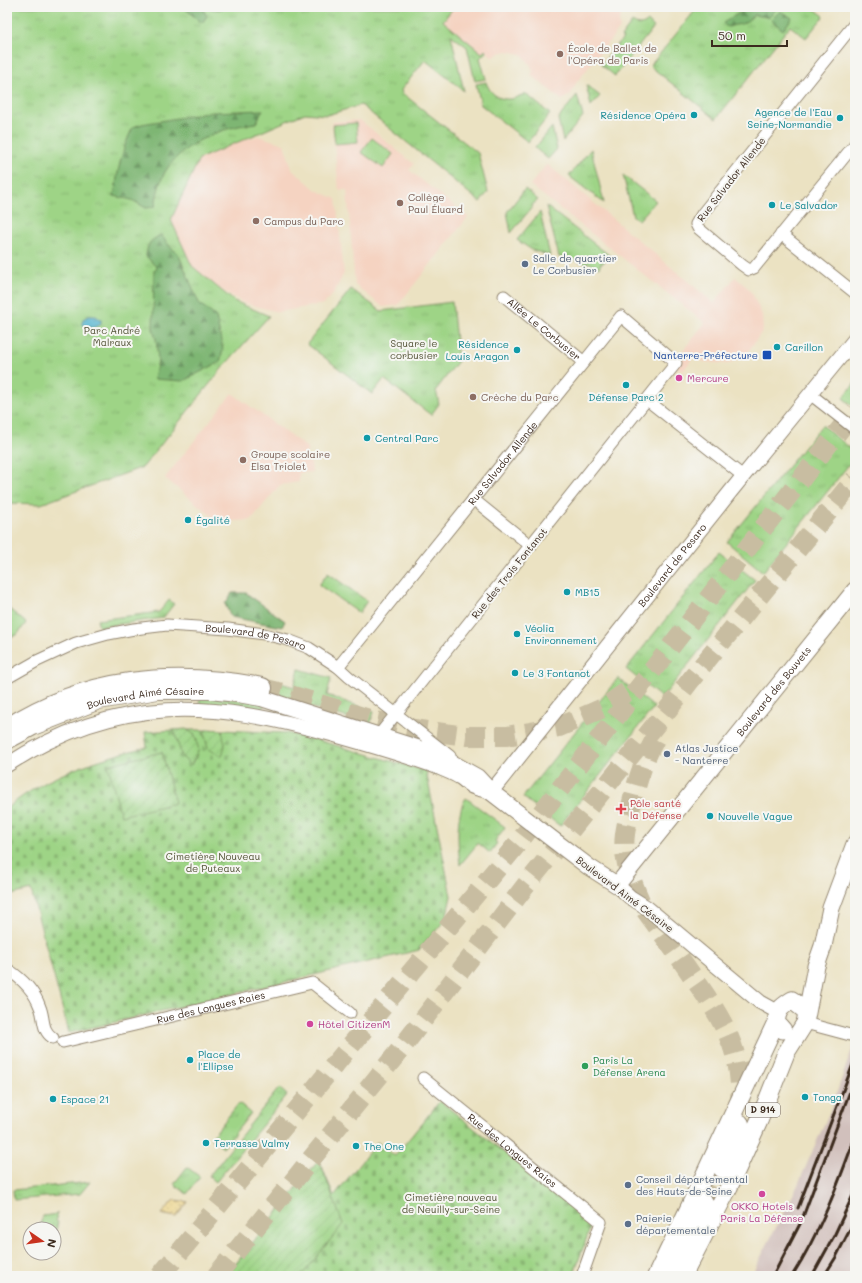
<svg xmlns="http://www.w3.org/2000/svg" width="862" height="1283" viewBox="0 0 862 1283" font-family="Mali,sans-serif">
<defs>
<pattern id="grass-tufts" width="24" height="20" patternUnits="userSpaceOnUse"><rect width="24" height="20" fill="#9ed486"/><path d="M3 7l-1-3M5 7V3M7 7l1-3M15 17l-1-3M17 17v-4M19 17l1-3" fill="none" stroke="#89b673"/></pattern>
<pattern id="forest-firs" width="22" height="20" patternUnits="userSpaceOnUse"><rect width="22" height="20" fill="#7eb673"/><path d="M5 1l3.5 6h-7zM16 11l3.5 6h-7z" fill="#68945e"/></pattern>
<pattern id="sand-dots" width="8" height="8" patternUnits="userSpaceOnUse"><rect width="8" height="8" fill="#eeda9e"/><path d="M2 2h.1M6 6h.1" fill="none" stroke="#cdbb88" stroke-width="1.8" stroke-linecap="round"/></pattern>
<pattern id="cemetery-stones" width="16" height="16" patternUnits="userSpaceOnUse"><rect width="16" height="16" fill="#9ed486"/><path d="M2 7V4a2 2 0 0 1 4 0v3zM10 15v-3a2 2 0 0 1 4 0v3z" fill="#89b673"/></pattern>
<pattern id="garden-furrows" width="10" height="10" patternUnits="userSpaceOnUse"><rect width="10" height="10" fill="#9ed486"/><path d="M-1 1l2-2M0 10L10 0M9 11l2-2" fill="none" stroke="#89b673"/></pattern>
<pattern id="water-ripples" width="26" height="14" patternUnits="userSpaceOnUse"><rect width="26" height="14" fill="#50b3cf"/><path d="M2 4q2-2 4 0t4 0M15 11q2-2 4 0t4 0" fill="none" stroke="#4492a7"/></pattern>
</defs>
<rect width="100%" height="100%" fill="#f6f6f2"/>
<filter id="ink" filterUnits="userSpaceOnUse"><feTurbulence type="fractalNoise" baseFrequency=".025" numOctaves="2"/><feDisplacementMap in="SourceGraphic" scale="8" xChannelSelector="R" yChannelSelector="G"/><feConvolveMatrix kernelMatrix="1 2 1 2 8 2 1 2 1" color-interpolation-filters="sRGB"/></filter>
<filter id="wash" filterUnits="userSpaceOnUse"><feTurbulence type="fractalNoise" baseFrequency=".012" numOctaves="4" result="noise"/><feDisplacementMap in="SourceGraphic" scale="16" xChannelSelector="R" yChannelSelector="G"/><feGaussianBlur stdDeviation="0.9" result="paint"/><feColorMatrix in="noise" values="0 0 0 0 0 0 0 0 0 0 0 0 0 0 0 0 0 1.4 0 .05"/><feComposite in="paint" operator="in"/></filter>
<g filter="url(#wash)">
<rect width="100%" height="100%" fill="#ebe2c2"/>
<path fill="#f5d3c1" d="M454,7H620L622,14L619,21L620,28L576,83L571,94L561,101L562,100L531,75L533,72L531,66L526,59L521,54L507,51L499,53L493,57L485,50L482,53L443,21Z
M360,120L414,164L409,170L468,217L398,305L383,307L355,285L347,190H339L332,122Z
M258,136L284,144L292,169L316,190L336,199L344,273L335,291L324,304L278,312L244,303L196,275L175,236L170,206L201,152Z
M547,164L714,303L735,277L747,287L753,295L762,315L763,330L745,356L728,364L704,362L693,358L683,371L673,363L705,323L530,185Z
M232,393L309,449L303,457L311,463L312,472L299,473V482L280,485L251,520L219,522L165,478Z"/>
<path fill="#d1c0bc" d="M855,1041V1276H751L797,1187L832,1106Z"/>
<path fill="url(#grass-tufts)" stroke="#6c7f52" d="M7,7H454L443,21L482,53L485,50L486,52L480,58L486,79L475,81L467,47L451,35L464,91L425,60L401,90L402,93L478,153L488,192L480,202L361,105L327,115L305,113L199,159L171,220L192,266L234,301L269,316L224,366L143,467L41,504L7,503Z
M698,7H812L824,16L806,38L790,26L716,119L650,66Z
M648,21L654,27L615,76L601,65L623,38L621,37L632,22C638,26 643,26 648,21Z
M486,82C492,100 510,104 525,93L550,114L528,142L481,105L476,84Z
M586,85L600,96L591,106Z
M577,95L583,116L563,141L558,119Z
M552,127L557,149L548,159L535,148Z
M591,149L604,203L569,176Z
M623,175L656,201L639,220L633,216Z
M525,189L538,200L532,205L533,206L511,233L507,212Z
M546,206L610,256L606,259L602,256L600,258L605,261L603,263H601L599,268L587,262L586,264L568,258L559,257Z
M540,212L550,256L532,250L517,240Z
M351,289L381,311L452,302L458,361L436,390L439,404L431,415L384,379L372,394L307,344Z
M855,383V408L843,398Z
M822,425L855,452V457L763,572L727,542Z
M719,552L755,580L662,698L626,669Z
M328,573L367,601L359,613L319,585Z
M169,600L174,604L163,618L99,627L97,620L159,612Z
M7,607L26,623L17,635L7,638Z
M299,669L331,678L327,695L374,712L370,724L261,693L264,678L294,687Z
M618,678L654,707L560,826L523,797Z
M200,695L265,703L260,715L199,708Z
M466,798L505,827L495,841L497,843L490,853L478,843L460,865C458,846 455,814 466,798Z
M279,1088L287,1095L216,1182L209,1176Z
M239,1103L251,1113L223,1148L211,1138Z
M187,1167L200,1177L187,1194L174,1184Z
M90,1182L80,1194L14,1200L13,1190Z
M58,1212L56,1221L58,1222L55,1235L54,1229H41L39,1228L43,1216L57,1214Z"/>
<path fill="url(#forest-firs)" stroke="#5c7048" d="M183,7H226C214,13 212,6 203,9L207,16L202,23Z
M749,7L777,8L769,17L754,15C747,21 745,24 736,25C733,25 731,27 727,27L723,23Z
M780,11L792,18L783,30L771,20Z
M263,110L256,123C223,127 183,142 165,172C159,183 157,195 155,207L146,208L132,200L114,196C118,170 121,151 133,127L142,124L213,112Z
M161,235L171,248L178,253L199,303L216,317L223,350L220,362L183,381L154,379L158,360L156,339L153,329L154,270L157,268L146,256C148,243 149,241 161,235Z
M232,593H246L285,621L282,627L231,617L225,604Z"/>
<path fill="url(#sand-dots)" stroke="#94825e" d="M174,1200L188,1202L176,1217L161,1214Z"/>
<path fill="url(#cemetery-stones)" stroke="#6c7f52" d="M174,730H222L286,733L317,740L426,771L451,896L446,919L419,950L69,1033L31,890L7,896V808C47,775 97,759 147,747L145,732Z
M440,1101L592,1223L573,1276H226L319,1160L334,1196L377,1142L395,1156Z"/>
<path fill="url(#garden-furrows)" stroke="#6c7f52" d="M186,729L195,735L199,751H198L191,765L182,757L174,730Z
M208,729L222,730L225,745L222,756L208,749L204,733Z
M162,752L175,803L121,816L108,765Z
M319,1160L343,1224L303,1274L297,1276H226Z"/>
<path fill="#9ed486" stroke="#6c7f52" d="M356,123L358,142L335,144L333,125Z
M372,138L393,154L383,168L361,152Z"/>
<path fill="url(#water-ripples)" stroke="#466e76" d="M88,316H96L101,320V324C94,329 89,328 82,324L83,319Z"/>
</g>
<g filter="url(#ink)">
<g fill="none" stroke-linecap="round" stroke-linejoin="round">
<path stroke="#c8bda1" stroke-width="20" stroke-dasharray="20 10" stroke-linecap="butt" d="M262,688L287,694L376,721L414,729L466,736H507L559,727L603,708L631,689
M655,739C642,763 635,788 629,815C626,827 623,839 625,852C627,871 635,890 643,907C661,931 678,955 695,980C725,1023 743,1052 740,1107
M704,1204L723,1168
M160,1276L518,843L855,410
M216,1276L400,1050L523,889L673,703L693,677L855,479"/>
<defs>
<g id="minor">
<path d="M855,23L702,214L696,224L698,228L742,265L749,270L754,268L855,144"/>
<path d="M781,234L855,293"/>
<path id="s1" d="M504,296L584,362"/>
<path d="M810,394L855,429"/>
<path d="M647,400L743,476"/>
<path d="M473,499L531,546"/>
<path id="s2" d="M338,667L621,316L676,363L375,740"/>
<path id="s3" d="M7,678L37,661L76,643L108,634L134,629L167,625L228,629L264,634L288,640L309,648L338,667L349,677L450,756"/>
<path d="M7,969C21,978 34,990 40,1007C45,1019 41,1030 53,1038"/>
<path d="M805,1023L850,1035"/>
<path id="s4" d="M63,1042L312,983L350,1013"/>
<path id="s5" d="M423,1078L601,1222L582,1276"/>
</g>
<g id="tertiary">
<path id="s6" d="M7,765C118,693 213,701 335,735C370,745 406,755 440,768C447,771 455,774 461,778C465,781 468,784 471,786C477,789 485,790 491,792L731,491L855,339"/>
<path d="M617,885L630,897L646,907L760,1002L778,1012"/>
</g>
<g id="secondary">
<path id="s7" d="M7,741L33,727L99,701L158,691H209L238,694L261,698L436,754L477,777L491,792L556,842L589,867L617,885L855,590"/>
</g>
<path id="primary" d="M783,1030L776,1022C778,1009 781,1007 792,1000L807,1012
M656,1276L688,1210L776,1022
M683,1276L729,1187L759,1121L786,1053L805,1023L816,966L823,946L831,908L855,844"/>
<path id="motorway" d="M7,729C86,678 172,671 262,688
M723,1168L739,1124
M669,1276L704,1204"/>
</defs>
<use href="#minor" stroke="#938670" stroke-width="13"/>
<use href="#tertiary" stroke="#938670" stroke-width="16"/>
<use href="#secondary" stroke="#938670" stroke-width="18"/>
<use href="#primary" stroke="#938670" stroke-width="19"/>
<use href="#motorway" stroke="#938670" stroke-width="22"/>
<use href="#minor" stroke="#fff" stroke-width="11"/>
<use href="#tertiary" stroke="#fff" stroke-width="14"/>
<use href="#secondary" stroke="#fff" stroke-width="16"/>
<use href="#primary" stroke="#fff" stroke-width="17"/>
<use href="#motorway" stroke="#fff" stroke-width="20"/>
<path stroke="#3b2a1e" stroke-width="3" d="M798,1208L855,1059
M773,1276L801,1222L855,1078
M792,1276C820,1232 838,1185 855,1137
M812,1276L834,1236L855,1191
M824,1276L836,1257L855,1220"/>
</g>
</g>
<g fill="#8d6e63" stroke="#f6f6f2" stroke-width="1.5">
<circle cx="560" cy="54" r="4"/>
<circle cx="400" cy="203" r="4"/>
<circle cx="256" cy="221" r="4"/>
<circle cx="473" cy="397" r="4"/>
<circle cx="243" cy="460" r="4"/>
</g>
<g fill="#0f9aa8" stroke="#f6f6f2" stroke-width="1.5">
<circle cx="694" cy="115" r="4"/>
<circle cx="840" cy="118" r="4"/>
<circle cx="772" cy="205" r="4"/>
<circle cx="777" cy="347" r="4"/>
<circle cx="517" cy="350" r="4"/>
<circle cx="626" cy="385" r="4"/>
<circle cx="367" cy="438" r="4"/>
<circle cx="188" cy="520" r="4"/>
<circle cx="567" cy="592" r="4"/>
<circle cx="517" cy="634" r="4"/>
<circle cx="515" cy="673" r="4"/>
<circle cx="710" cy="816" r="4"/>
<circle cx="190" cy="1060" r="4"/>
<circle cx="805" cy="1097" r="4"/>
<circle cx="53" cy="1099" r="4"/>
<circle cx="206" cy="1143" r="4"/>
<circle cx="356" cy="1146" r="4"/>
</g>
<g fill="#5c6f8a" stroke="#f6f6f2" stroke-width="1.5">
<circle cx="525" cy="264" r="4"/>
<circle cx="667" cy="754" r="4"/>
<circle cx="628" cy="1185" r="4"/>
<circle cx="628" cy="1224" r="4"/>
</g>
<rect fill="#1a4fb4" stroke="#f6f6f2" stroke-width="1.5" x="762" y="350" width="10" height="10" rx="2"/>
<g fill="#d1479c" stroke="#f6f6f2" stroke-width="1.5">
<circle cx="679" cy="378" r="4"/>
<circle cx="310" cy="1024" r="4"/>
<circle cx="762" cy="1194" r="4"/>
</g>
<path fill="#e0444e" stroke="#f6f6f2" stroke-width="1.5" d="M619 803h4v4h4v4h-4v4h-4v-4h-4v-4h4z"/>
<circle fill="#2e9e5b" stroke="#f6f6f2" stroke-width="1.5" cx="585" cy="1066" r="4"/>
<g text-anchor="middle" stroke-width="4" stroke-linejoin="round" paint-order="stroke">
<rect fill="#f6f6f2" stroke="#73675e" stroke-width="1" x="746" y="1103" width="34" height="14" rx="3"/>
<g font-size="9" font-weight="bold" fill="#3b2a1e">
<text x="763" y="1113">D 914</text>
</g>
<g font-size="10" fill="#785e54" stroke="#f6f6f2" text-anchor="start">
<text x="568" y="52">École de Ballet de<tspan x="568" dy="12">l'Opéra de Paris</tspan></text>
<text x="408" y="201">Collège<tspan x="408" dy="12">Paul Éluard</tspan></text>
<text x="264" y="225">Campus du Parc</text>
<text x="481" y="401">Crèche du Parc</text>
<text x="251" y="458">Groupe scolaire<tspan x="251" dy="12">Elsa Triolet</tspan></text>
</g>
<g font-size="10" fill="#0d838f" stroke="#f6f6f2" text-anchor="start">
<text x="832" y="116" text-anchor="end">Agence de l'Eau<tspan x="832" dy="12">Seine-Normandie</tspan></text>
<text x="686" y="119" text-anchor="end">Résidence Opéra</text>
<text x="780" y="209">Le Salvador</text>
<text x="509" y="348" text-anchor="end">Résidence<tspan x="509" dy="12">Louis Aragon</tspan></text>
<text x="785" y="351">Carillon</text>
<text x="626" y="401" text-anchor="middle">Défense Parc 2</text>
<text x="375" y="442">Central Parc</text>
<text x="196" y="524">Égalité</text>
<text x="575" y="596">MB15</text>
<text x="525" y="632">Véolia<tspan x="525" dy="12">Environnement</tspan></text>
<text x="523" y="677">Le 3 Fontanot</text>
<text x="718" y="820">Nouvelle Vague</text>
<text x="198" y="1058">Place de<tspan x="198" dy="12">l'Ellipse</tspan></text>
<text x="813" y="1101">Tonga</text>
<text x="61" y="1103">Espace 21</text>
<text x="214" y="1147">Terrasse Valmy</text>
<text x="364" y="1150">The One</text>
</g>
<g font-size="10" fill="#3b2a1e" stroke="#f6f6f2">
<text transform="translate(731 179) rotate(-52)" y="4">Rue Salvador Allende</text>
<text dy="4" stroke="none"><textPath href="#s1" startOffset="52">Allée Le Corbusier</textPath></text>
<text dy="4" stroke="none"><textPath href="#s2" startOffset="262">Rue Salvador Allende</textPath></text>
<text dy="4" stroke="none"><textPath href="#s6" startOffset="799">Boulevard de Pesaro</textPath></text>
<text transform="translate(509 573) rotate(-51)" y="4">Rue des Trois Fontanot</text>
<text dy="4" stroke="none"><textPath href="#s3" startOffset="260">Boulevard de Pesaro</textPath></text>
<text dy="4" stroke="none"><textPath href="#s7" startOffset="921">Boulevard des Bouvets</textPath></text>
<text dy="4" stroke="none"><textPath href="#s7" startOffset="147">Boulevard Aimé Césaire</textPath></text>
<text transform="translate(625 894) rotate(37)" y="4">Boulevard Aimé Césaire</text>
<text dy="4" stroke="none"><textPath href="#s4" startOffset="152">Rue des Longues Raies</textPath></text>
<text dy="4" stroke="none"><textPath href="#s5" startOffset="115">Rue des Longues Raies</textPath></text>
</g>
<g font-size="10" fill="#4e5e75" stroke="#f6f6f2" text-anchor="start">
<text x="533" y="262">Salle de quartier<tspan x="533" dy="12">Le Corbusier</tspan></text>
<text x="675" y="752">Atlas Justice<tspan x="675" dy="12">- Nanterre</tspan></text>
<text x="636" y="1183">Conseil départemental<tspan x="636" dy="12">des Hauts-de-Seine</tspan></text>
<text x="636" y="1222">Paierie<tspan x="636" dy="12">départementale</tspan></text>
</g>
<g font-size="10" fill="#545438" stroke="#f6f6f2">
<text x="112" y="334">Parc André<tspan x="112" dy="12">Malraux</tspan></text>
<text x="414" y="347">Square le<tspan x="414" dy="12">corbusier</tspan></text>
<text x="213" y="860">Cimetière Nouveau<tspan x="213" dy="12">de Puteaux</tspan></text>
<text x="451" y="1201">Cimetière nouveau<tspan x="451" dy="12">de Neuilly-sur-Seine</tspan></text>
</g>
<g font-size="10" fill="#164399" stroke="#f6f6f2" text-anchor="end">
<text x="758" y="359">Nanterre-Préfecture</text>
</g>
<g font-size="10" fill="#b23c85" stroke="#f6f6f2" text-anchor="start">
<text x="687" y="382">Mercure</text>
<text x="318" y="1028">Hôtel CitizenM</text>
<text x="762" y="1210" text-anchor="middle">OKKO Hotels<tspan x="762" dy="12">Paris La Défense</tspan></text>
</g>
<g font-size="10" fill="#be3a42" stroke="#f6f6f2" text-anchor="start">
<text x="630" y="807">Pôle santé<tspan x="630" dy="12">la Défense</tspan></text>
</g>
<g font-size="10" fill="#27864d" stroke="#f6f6f2" text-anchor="start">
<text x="593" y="1064">Paris La<tspan x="593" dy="12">Défense Arena</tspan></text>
</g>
</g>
<rect width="862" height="1283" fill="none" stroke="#f6f6f2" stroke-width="24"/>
<g transform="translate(42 1241) rotate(103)"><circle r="19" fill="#f6f6f2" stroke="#aba49d"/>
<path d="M0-3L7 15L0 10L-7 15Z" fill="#c8321e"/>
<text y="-6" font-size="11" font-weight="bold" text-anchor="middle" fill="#3b2a1e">N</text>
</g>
<path d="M712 40v6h75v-6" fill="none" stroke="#3b2a1e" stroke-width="2"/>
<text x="718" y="40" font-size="12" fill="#3b2a1e" stroke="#f6f6f2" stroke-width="3" paint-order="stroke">50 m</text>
</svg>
